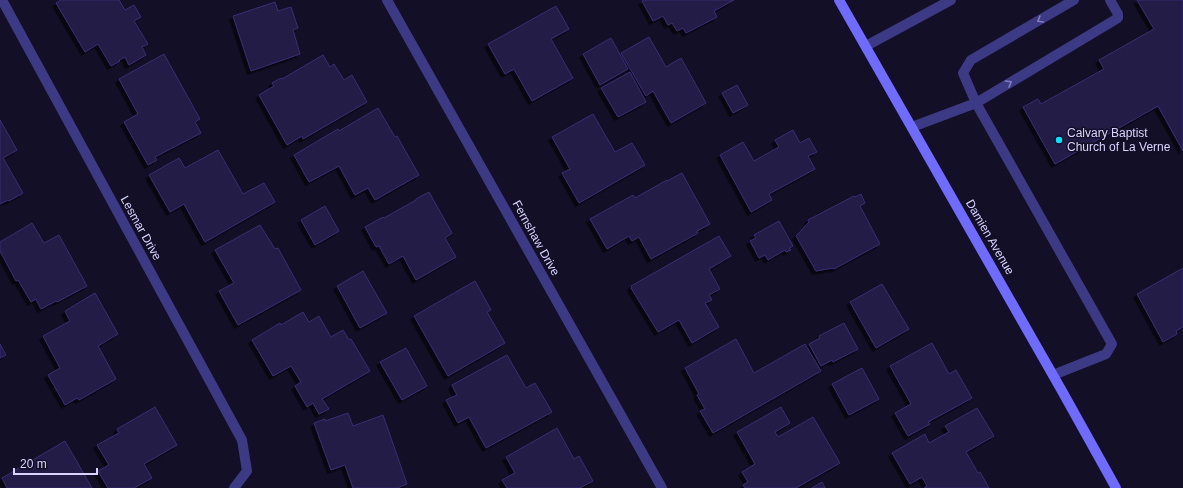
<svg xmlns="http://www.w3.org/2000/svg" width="1183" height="488" font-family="Arial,sans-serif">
	<defs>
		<filter id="shadow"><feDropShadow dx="-3.5" dy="3.5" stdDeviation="0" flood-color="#0009"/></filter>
	</defs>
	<rect width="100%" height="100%" fill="#130f26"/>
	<!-- building -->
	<path fill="#241b47" stroke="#3b2d73" filter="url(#shadow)" d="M61,0H119L125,10L134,5L141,17L134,21L148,44L142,47L146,55L129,65L125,57L119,60L120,61L111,66L98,44L85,52L56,3Z
		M644,0H734L714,11L717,17L686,33L683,28L677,31L672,23L668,25L663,16L653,21L642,1Z
		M1137,0H1183V151L1158,106L1055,164L1023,107L1038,99L1041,104L1104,69L1099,60L1154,29Z
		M275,2L278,11L291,7L298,28L293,30L300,54L251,71L233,16Z
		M556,6L569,29L551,39L573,78L532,101L514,69L505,74L488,44Z
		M649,37L666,67L681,58L706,103L671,123L653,91L646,96L621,53Z
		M611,38L628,69L600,85L583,54Z
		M164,54L200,119L195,122L201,133L155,157L157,160L148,165L124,122L138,114L119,79Z
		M323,55L330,67L334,64L344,80L352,75L367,102L303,139L302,136L287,145L259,95L274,86L272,83L281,78L282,79Z
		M630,72L646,102L618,117L601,88Z
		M737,85L748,105L733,113L722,93Z
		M378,108L395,137L397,136L419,175L375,200L368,188L355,195L339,166L309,182L294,155L338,129L339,131Z
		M593,114L615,152L632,143L645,165L579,203L562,173L570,169L552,137Z
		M0,120L17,150L3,158L23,193L9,201L8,200L0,204Z
		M793,130L800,143L809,138L817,152L808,156L815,169L769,194L772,200L751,212L720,155L743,142L754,161L779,147L775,140Z
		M218,150L243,194L264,183L275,202L205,242L184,204L170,212L149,175L179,158L185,168Z
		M682,173L710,224L697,231L698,233L651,259L639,237L632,241L629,236L607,249L590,219L633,195L635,198L667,180V181Z
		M429,192L452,233L445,238L456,257L416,280L403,256L389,264L379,246L376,247L365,227L383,217L384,218L416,200V199Z
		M861,194L865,203L860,206L880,244L834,269L833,268L816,271L796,236L809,222L808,220L854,196L855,197Z
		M325,206L339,231L315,245L301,220Z
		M779,221L793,246L789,248L791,250L786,252L785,250L768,260L765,255L759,258L750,241L756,238L754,235Z
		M32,223L44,243L59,235L87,286L57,302L56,301L41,309L36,299L31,302L18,280L16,281L0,251V242Z
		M260,225L275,249L278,248L301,290L238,325L219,291L234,283L215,250Z
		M719,236L731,256L709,269L720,289L709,295L712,300L705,303L719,327L692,343L679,320L658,332L631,288H632L631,286Z
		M1183,268V327L1176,331L1177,334L1163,342L1137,294Z
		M363,271L387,313L360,328L337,286Z
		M475,281L491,310L487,312L505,343L448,376L414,316Z
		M882,284L909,329L876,348L850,302Z
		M95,293L118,334L98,346L116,379L79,400L77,398L65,405L48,375L60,368L43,336L70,321L65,311Z
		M303,312L309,322L319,316L331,337L343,330L349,340L351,339L370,371L322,399L329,409L319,414L313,403L307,407L295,386L301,382L291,366L273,376L252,340L280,323L281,325Z
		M844,323L858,349L833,362L832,360L821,366L809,344L820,338L819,336Z
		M736,339L754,373L805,344L821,371L713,433L700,411L705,409L697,395L699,394L685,368Z
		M932,343L949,374L956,370L972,398L928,422L930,424L908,436L895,413L911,404L890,366Z
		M0,344L6,355L0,358Z
		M406,348L427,386L402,400L380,362Z
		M507,355L526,388L535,383L552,412L486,448L469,417L458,423L446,400L457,395L452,385Z
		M862,368L879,399L849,415L832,384Z
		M155,407L177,445L144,464L152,478L134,488H108L98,471L109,465L97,445L119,433L117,429Z
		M781,407L790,423L775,432L778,437L813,417L840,463L796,488H745L743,485L748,482L742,472L755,464L737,432Z
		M977,408L994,436L966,452L978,473L980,472L989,488H924L927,486L922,477L910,484L892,453L925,434L929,443L949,432L945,426Z
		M348,413L353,426L383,415L407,484L397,488H353L345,465L331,470L314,423L325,419V421Z
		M557,428L574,459L579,456L593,481L580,488H507L502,480L515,473L506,457Z
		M65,441L92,488H7L2,478Z
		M822,482L825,488H812Z"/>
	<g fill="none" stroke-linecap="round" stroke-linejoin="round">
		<!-- lane -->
		<path stroke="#3d3a85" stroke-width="10" d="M912,127L976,103L1118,18V14L1110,0
			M1053,375L1106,354L1112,344L976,103L963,73L971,60L1074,0"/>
		<!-- street -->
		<path stroke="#3d3a85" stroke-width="10" d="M2,0L242,440L247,471L234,488
			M387,0L662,488
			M866,46L951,0"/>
		<!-- secondary -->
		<path stroke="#6f6bff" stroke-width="10" d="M839,0L1062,391L1116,488"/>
	</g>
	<!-- one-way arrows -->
	<defs><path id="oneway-chevron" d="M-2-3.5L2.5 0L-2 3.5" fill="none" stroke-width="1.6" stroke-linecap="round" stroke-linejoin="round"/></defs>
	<g stroke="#837fbc">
		<use href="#oneway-chevron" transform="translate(1040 20) rotate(150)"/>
		<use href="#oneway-chevron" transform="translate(1009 83) rotate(-31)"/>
	</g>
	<!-- markers -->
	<circle fill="#00e5ff" stroke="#130f26" stroke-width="1.5" cx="1059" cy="140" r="4"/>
	<g text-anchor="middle" stroke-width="3" stroke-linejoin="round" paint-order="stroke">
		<!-- poi labels -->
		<g font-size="12" fill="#d9d4ff" stroke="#130f26" text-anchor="start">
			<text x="1067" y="137">Calvary Baptist<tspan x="1067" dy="14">Church of La Verne</tspan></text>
		</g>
		<!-- street labels -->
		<g font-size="12" fill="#d9d4ff" stroke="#130f26">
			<text transform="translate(141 228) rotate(61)" y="4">Lesmar Drive</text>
			<text transform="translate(990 237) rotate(60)" y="4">Damien Avenue</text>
			<text transform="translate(536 238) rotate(61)" y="4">Fernshaw Drive</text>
		</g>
	</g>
	<!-- scale -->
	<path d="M14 468v6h83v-6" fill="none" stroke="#d9d4ff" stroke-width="2"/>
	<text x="20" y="468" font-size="12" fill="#d9d4ff" stroke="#130f26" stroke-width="3" paint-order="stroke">20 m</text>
</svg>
